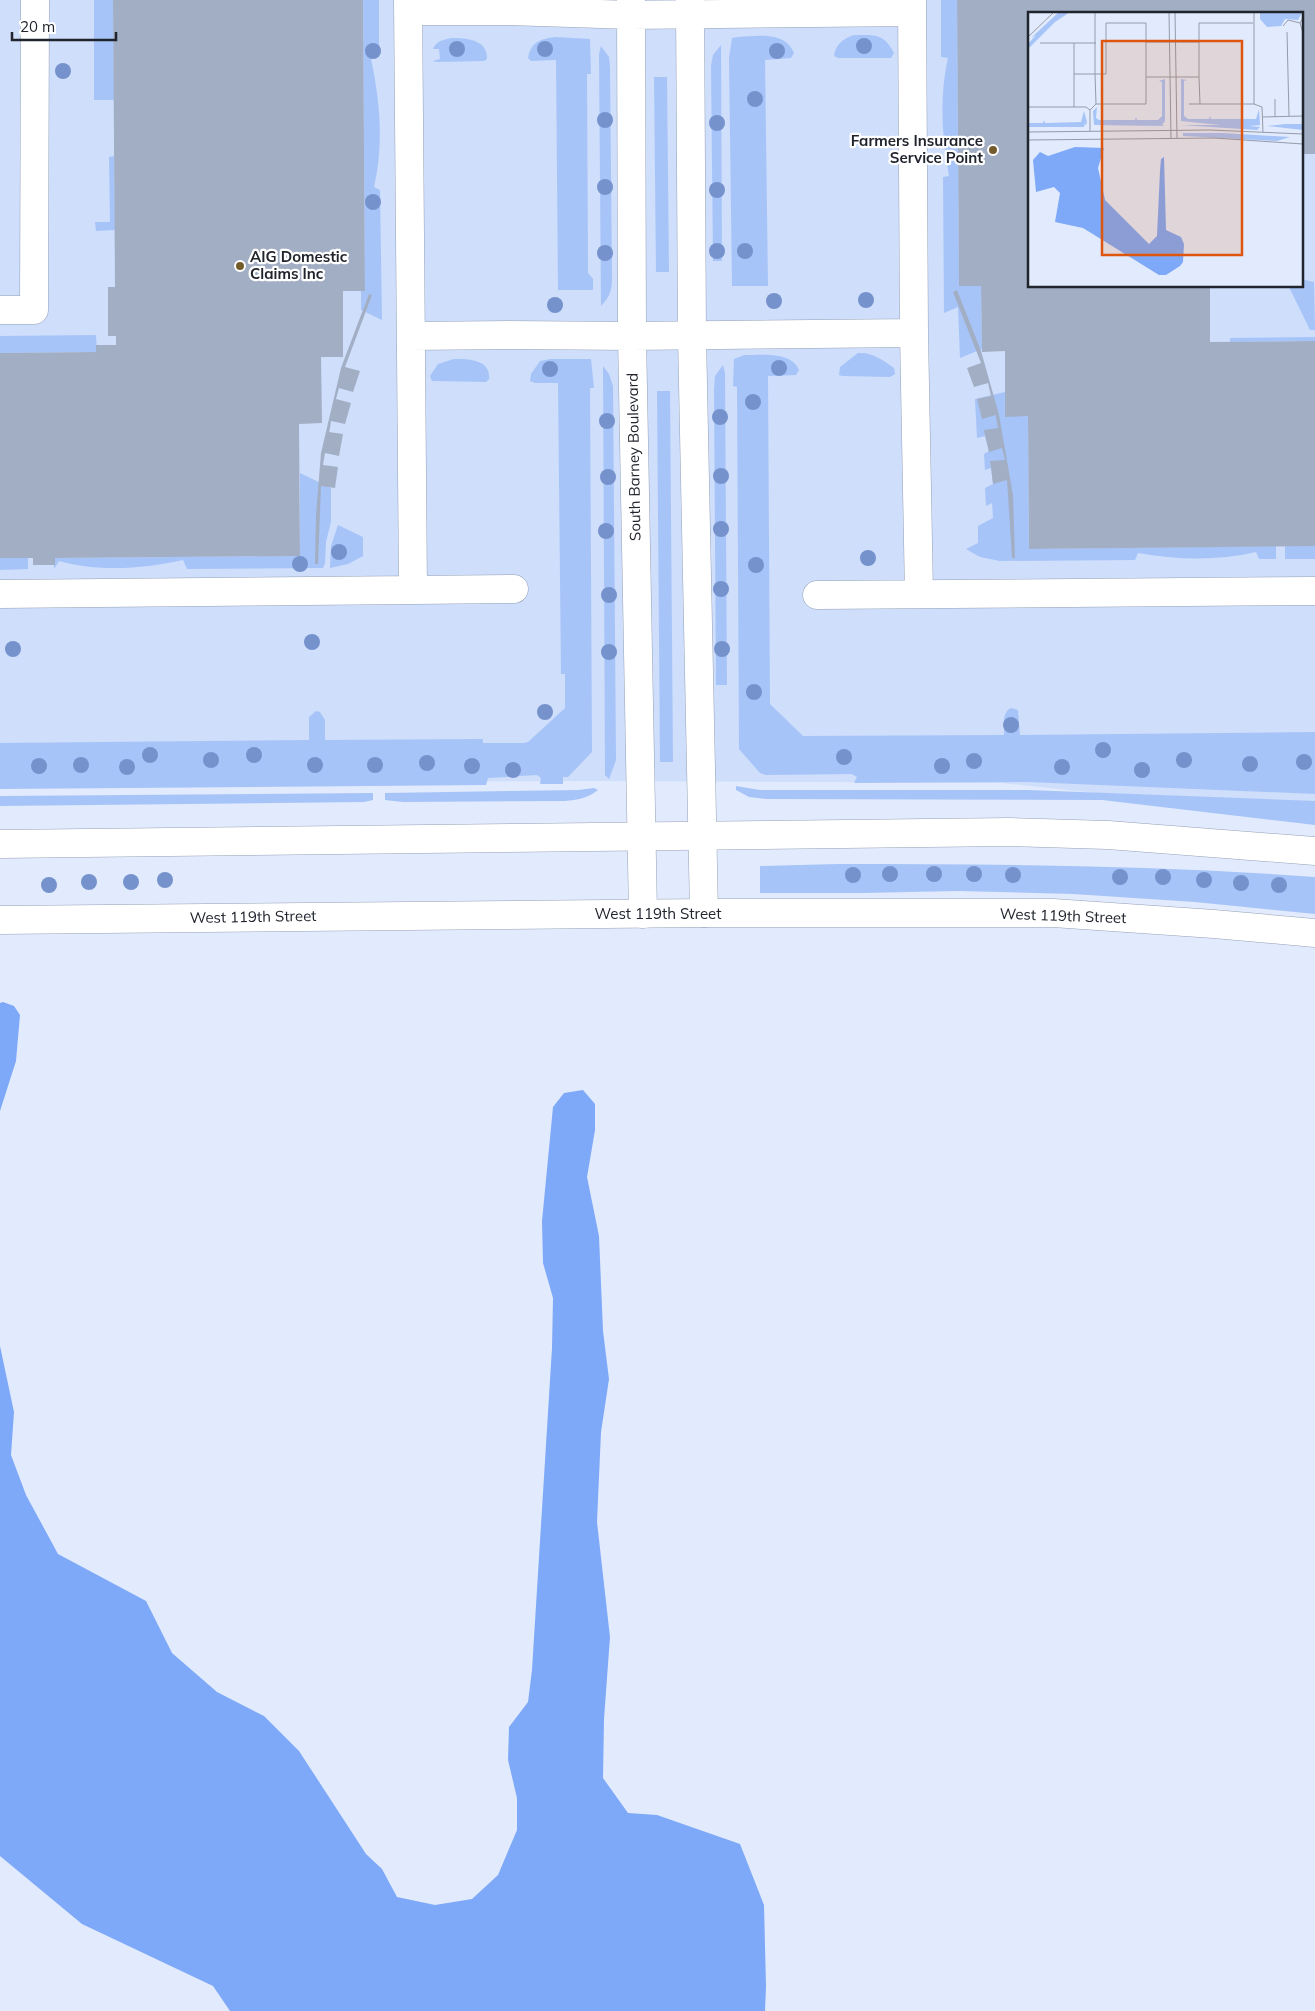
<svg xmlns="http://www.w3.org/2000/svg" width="1315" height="2011" font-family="Mulish,sans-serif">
	<rect width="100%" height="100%" fill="#e1ebfd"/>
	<!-- built -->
	<path fill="#cedefb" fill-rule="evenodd" d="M0,0H1315V815L1293,814L1002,783L598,781L0,783ZM1029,14H1301V286H1029Z"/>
	<!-- green -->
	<path fill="#a7c4f8" d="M94,0H113L114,100H94Z
		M363,0H379V55L371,59C380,101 384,144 374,187L380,190L382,320L361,310V291L365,290Z
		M941,0H957L959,286H981L982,349L960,358L958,307L944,313L943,177L949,176C942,137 939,97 948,58L941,57Z
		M854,35C874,35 884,33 894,53L891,58H838L834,56C835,45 844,38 854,35Z
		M555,37L590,39L591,74H587L588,264V273L593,279V290H558L556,60L531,61L528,58C531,42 540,39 555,37Z
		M738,37C757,36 785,31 794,53L791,58L765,60L768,286H732L729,58L732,38Z
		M451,38C465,38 488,39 487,59L484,61L436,62L433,61L440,59L439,49H433C436,41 443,40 451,38Z
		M721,45L722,261H713L711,66L713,55Z
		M601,46L609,57L610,67L612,278C612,290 610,297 601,306L599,54Z
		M654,77H667L669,272H656Z
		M114,156L115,230L96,231L95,222H110L109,157Z
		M1301,279L1314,282L1315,330H1310L1289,287L1219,288L1218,286H1301Z
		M96,335L97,352L0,353V336Z
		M1315,337V341L1230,342V338Z
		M858,353C872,352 883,360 894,368L895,374L890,377L842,376L839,375L840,367Z
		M744,355C761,355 792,351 799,370L796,375L768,376L770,704L803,736L1004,735C1005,725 1001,713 1011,708L1018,710L1020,735L1315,732V794L1028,782L854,783L857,777L852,774L766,775L760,773L739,749L737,387L733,386L734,359Z
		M454,359C468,359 491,359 489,379L486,382L432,381L430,376L438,364Z
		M551,359H591L594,388H590L592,752L568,777H563V784H540L541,778L537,775L488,778L486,785L0,789V743L309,740V717L316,711L320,712L325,720V740L483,739V743H524L528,742L565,708V674H561L558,383H535L530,381L531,374L540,361Z
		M723,365L725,373L727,685H716L714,389L715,376Z
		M603,366L609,374L613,386L616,760L609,779L605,775Z
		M657,391H670L673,762H660Z
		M1005,392V416H1028L1029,549L1276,546V559H1259L1256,552C1217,561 1177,560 1138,553L1135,560L1000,561L980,557L966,549L978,543V526L993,518L992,503L986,506L985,488L993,484L991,468L985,470L984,454L989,451L985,436L977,438L975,399Z
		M300,473L331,488V522L326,542L325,563L323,568L187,569L183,560C142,569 100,572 59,561L54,569V558L300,556Z
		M338,525L363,537V556L348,564L330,568L331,546Z
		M1285,546H1315V559H1285Z
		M0,558H28V569L0,570Z
		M736,786L760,790H1028L1315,801V825L1102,800L766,799L749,797L736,790Z
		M594,788L598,790C588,798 577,800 565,801L403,802L385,800V793L578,790Z
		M373,793V800L364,802L0,806V796Z
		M838,864C997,864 1156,865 1315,877V914L1195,902L1073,894L958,891L863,893H760V866Z"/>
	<!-- forest -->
	<path fill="#7ea8f8" d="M3,1002L14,1006L20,1015L16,1061L0,1111V1003Z
		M583,1090L595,1104V1130L587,1177L599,1236L603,1331L609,1379L601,1432L597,1522L610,1637L604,1719L603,1778L628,1813L657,1815L740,1844L764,1905L766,1987L765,2011H230L213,1986L82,1924L0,1856V1346L14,1412L11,1455L26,1495L58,1554L146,1601L172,1653L217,1692L264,1716L299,1751L366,1854L382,1869L397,1897L435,1905L472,1899L498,1875L517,1830V1798L508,1760L509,1727L528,1702L532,1670L552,1348L553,1298L543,1263L542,1221L553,1107L564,1093Z"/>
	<!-- building -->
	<path fill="#a2aec4" d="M113,0H363L365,291H343V357H321L322,423L299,424L300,556L55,558V565H33V558H0V353L96,352V345H116V336H108V287H115Z
		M957,0H1315V154H1301V14H1029V286H1210V342L1315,341V546L1029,549L1028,416L1005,417V351L982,352L981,286H959Z
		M957,290L981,351L999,415L1013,495L1015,558H1012L1007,480L993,484L991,467L990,461L1005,460L1002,448L989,452L984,430L998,428L996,417V415L982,419L977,399L991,396L988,383L974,387L967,368L981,363L953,292Z
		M369,294L372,295L345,367L360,371L353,392L339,388L336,399L351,403L345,424L331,421L330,428L329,432L343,434L339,456L325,453L323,465L338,467L335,488L321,486L318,564H315L316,515L321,453L341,368Z"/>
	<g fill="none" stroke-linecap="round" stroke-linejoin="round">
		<defs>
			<path id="minor" d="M631,0L632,336L643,914
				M690,0L692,336L704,913
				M912,0L914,333
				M408,11H506L631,15L912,12
				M0,310H34L35,0
				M411,336L510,335L632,336L914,333L919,594
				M413,590L514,589
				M0,594L413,590L408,0
				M817,595L1315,591"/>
			<path id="major" d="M0,844L1009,832L1108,835L1315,851
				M0,920L704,913H1053L1214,924L1315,933"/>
		</defs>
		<!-- minor casing -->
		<use href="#minor" stroke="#95a1b6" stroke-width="29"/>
		<!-- major casing -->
		<use href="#major" stroke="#95a1b6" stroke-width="29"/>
		<!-- minor -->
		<use href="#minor" stroke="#fff" stroke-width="28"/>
		<!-- major -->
		<use href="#major" stroke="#fff" stroke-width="28"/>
	</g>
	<!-- trees -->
	<g fill="#7592cd">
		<circle cx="864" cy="46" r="8"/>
		<circle cx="457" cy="49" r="8"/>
		<circle cx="545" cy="49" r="8"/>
		<circle cx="373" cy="51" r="8"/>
		<circle cx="777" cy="51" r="8"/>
		<circle cx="63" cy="71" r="8"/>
		<circle cx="755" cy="99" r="8"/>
		<circle cx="605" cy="120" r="8"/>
		<circle cx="717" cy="123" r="8"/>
		<circle cx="605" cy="187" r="8"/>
		<circle cx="717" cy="190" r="8"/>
		<circle cx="373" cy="202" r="8"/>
		<circle cx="717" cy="251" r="8"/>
		<circle cx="745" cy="251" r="8"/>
		<circle cx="605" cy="253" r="8"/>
		<circle cx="866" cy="300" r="8"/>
		<circle cx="774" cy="301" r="8"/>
		<circle cx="555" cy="305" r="8"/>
		<circle cx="779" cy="368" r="8"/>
		<circle cx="550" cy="369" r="8"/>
		<circle cx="753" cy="402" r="8"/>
		<circle cx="720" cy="417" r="8"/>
		<circle cx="607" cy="421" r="8"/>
		<circle cx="721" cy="476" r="8"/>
		<circle cx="608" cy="477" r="8"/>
		<circle cx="721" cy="529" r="8"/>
		<circle cx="606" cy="531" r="8"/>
		<circle cx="339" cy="552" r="8"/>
		<circle cx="868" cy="558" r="8"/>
		<circle cx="300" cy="564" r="8"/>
		<circle cx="756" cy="565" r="8"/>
		<circle cx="721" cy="589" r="8"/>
		<circle cx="609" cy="595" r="8"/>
		<circle cx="312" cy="642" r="8"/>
		<circle cx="13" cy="649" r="8"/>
		<circle cx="722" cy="649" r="8"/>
		<circle cx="609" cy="652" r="8"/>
		<circle cx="754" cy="692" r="8"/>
		<circle cx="545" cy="712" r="8"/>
		<circle cx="1011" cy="725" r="8"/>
		<circle cx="1103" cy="750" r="8"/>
		<circle cx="150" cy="755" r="8"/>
		<circle cx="254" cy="755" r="8"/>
		<circle cx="844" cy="757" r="8"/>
		<circle cx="211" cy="760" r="8"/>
		<circle cx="1184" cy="760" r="8"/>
		<circle cx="974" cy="761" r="8"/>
		<circle cx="1304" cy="762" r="8"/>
		<circle cx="427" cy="763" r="8"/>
		<circle cx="1250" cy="764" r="8"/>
		<circle cx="81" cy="765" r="8"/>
		<circle cx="315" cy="765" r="8"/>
		<circle cx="375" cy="765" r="8"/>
		<circle cx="39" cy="766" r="8"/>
		<circle cx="472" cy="766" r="8"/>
		<circle cx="942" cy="766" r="8"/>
		<circle cx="127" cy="767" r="8"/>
		<circle cx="1062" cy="767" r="8"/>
		<circle cx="513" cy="770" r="8"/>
		<circle cx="1142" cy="770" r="8"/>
		<circle cx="890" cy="874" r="8"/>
		<circle cx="934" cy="874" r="8"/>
		<circle cx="974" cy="874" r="8"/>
		<circle cx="853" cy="875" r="8"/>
		<circle cx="1013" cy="875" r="8"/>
		<circle cx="1120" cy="877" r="8"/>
		<circle cx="1163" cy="877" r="8"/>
		<circle cx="165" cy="880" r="8"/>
		<circle cx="1204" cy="880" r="8"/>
		<circle cx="89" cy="882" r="8"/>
		<circle cx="131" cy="882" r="8"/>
		<circle cx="1241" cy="883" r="8"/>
		<circle cx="49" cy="885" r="8"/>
		<circle cx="1279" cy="885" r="8"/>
	</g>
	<!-- markers -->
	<g fill="#745b2c" stroke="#fff" stroke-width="2">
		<circle cx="993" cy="150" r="5"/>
		<circle cx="240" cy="266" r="5"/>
	</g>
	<g text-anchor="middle" stroke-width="4.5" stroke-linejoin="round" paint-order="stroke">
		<!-- poi labels -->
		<g font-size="15" font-weight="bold" fill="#20242d" stroke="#fff" text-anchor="end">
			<text x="983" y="146">Farmers Insurance<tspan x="983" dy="17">Service Point</tspan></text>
			<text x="250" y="262" text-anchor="start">AIG Domestic<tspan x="250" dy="17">Claims Inc</tspan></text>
		</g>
		<!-- street labels -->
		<g font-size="15" fill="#20242d" stroke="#fff">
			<text transform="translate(634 457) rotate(-91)" y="5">South Barney Boulevard</text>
			<text x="658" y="919">West 119th Street</text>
			<text transform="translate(1063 916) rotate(2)" y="5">West 119th Street</text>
			<text transform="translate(253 917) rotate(-1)" y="5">West 119th Street</text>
		</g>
	</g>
	<!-- overview -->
	<g transform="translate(1028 12)">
		<rect width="275" height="275" fill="#e1ebfd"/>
		<path d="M31,0H42L27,10L0,37V32L8,23L3,26ZM232,0H272L274,1L270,8L257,7L253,14L239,15L232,7ZM137,67V109L134,113L137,114L66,113L65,99L69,95L68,106L71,108H107L108,105L109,108H130L134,104V70L131,69ZM153,67L159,68L156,69V104L160,107H181L182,104L183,107H228L231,97L232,113L221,114L232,115L229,118L153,113H192L153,109ZM56,99L59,110L58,113H57L58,108L56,115H0V111H15L16,108L17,111L53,110ZM274,112L275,118L239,114L257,112ZM155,121H195L262,125L249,129L155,124Z" fill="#a7c4f8"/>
		<path d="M47,135L76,136L70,156L77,188L121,232L129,224L132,159L133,147L136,145L138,218L153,225L156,232L155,250L152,254L138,263H131L55,216L27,210L32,181L26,175L8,180L5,148L12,140L20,144Z" fill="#7ea8f8"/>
		<path fill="none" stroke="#949baa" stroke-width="1" d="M141,0L143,126M147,0L149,126M275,6L272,11L275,21M255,14L260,8L272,11M259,20L261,104M0,25L26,0M118,30H171M12,31H46V95M46,31H68M46,62H67V0M118,65H171L172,92M171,65V11H225M247,87V105M161,92H226V0M226,92L234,95L235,120M0,95H58L62,98M235,105L275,104M62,119V98L68,92H118V11H78V62H67L68,92M0,120L182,118L275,122M0,128L186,126L275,132"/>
		<path fill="#de560e" fill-opacity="0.15" stroke="#de560e" stroke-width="2.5" d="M74,29H214V243H74Z"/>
		<rect width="275" height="275" fill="none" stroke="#20242d" stroke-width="2.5"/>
	</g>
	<!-- scale -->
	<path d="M12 32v8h104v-8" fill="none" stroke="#20242d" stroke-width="2.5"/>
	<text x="20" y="32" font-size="15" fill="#20242d" stroke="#ffffff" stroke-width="4" paint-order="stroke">20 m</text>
</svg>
